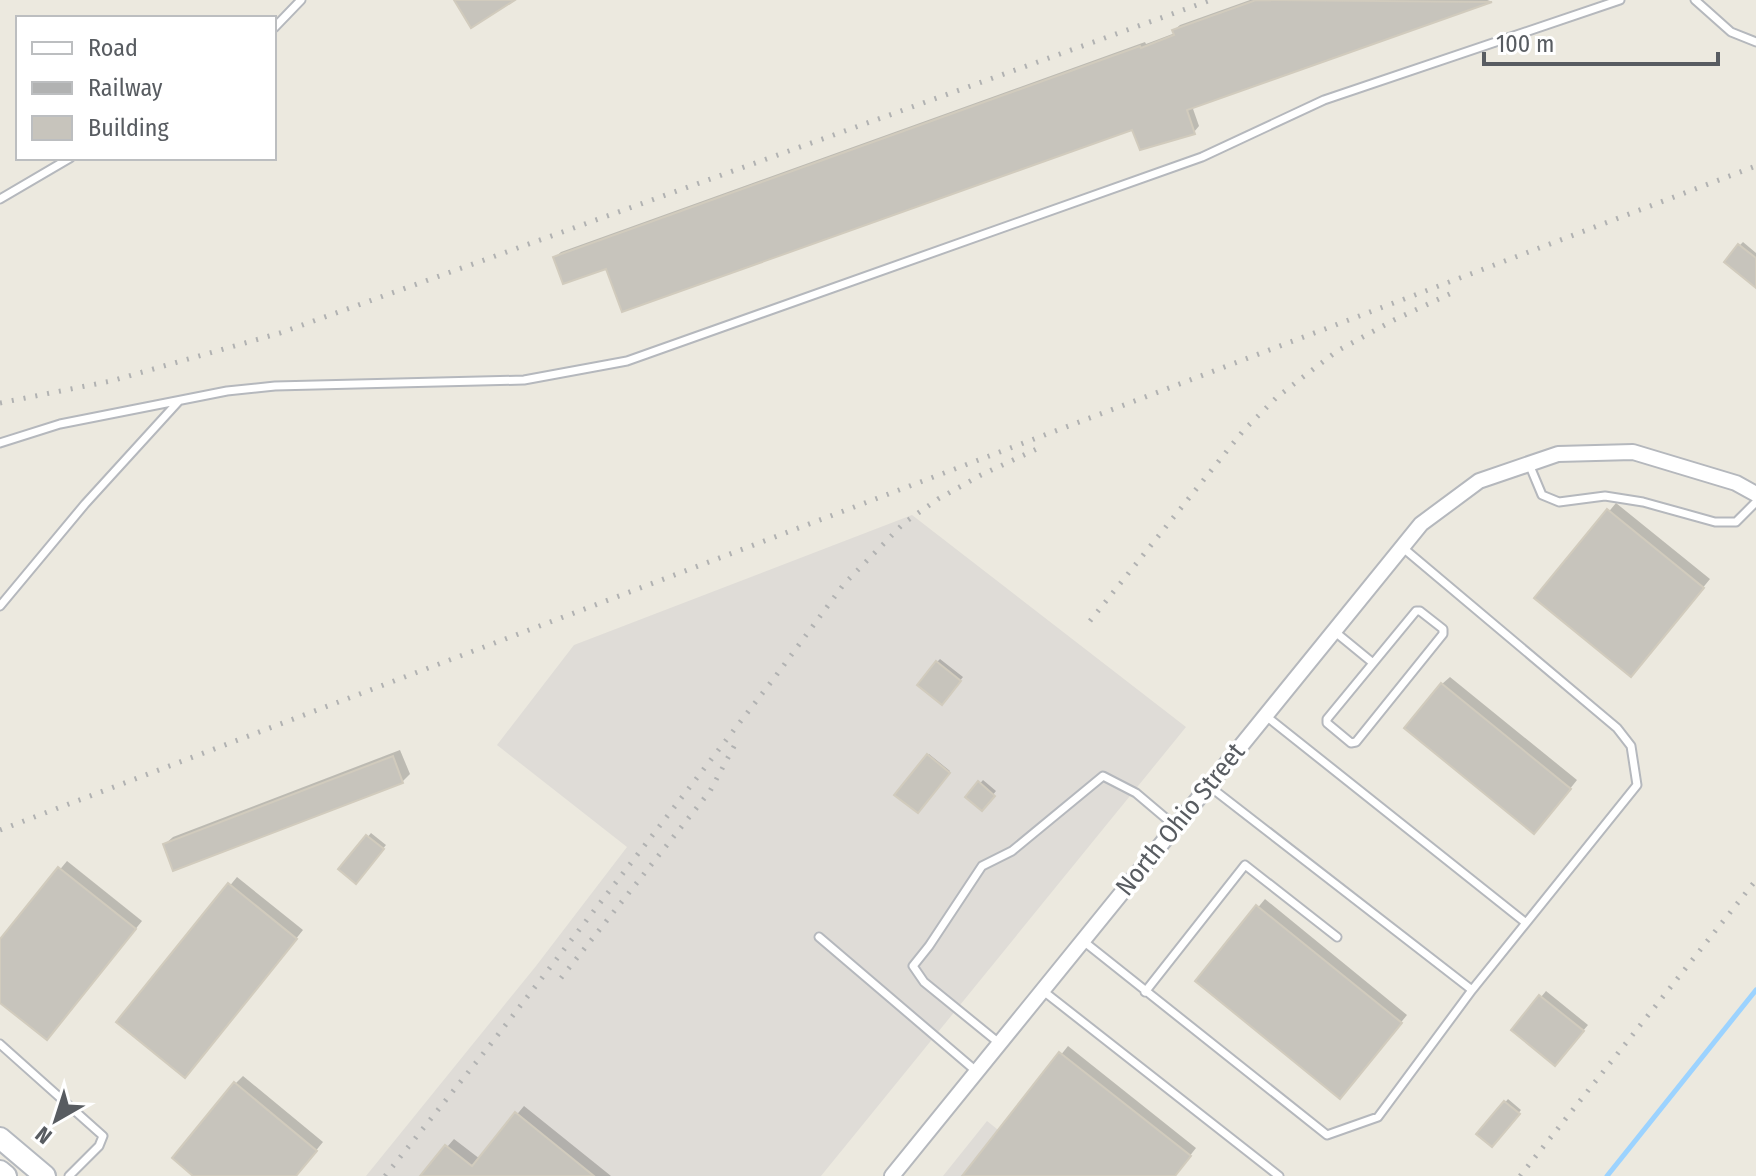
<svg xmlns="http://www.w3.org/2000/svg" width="1756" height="1176" font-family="'Fira Sans Condensed',sans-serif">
	<rect width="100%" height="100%" fill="#ece9df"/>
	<!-- industrial -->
	<path fill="#dfdcd7" d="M912,515L1186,727L821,1176H366L536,966L627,847L497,745L574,645Z
		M987,1121L1055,1176H943Z"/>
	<!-- shadow -->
	<path fill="#0003" d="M1250,0H1490L1192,106L1199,126L1194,132L1134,127L607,266L555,257L561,252L1145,42L1146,44L1175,33L1174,30L1180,25Z
		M1743,242L1756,253V285L1740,245Z
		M1616,503L1710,579L1638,667L1537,598Z
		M940,659L963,677L945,699L937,662Z
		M1450,677L1577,780L1542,824L1442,684Z
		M400,750L410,774L402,782L165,844L173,837Z
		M929,754L950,771L917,811L897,795Z
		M983,780L996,791L981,809L968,797Z
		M371,833L386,845L359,878L341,869Z
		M67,861L142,921L54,1030L0,1000V942Z
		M237,877L303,930L192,1068L118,1022Z
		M1265,899L1407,1015L1347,1089L1198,980Z
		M1546,991L1588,1025L1560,1058L1514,1030Z
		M1068,1046L1196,1148L1174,1176H964Z
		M243,1076L323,1142L295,1176H196L235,1084Z
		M1508,1099L1521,1110L1492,1144L1479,1133Z
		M524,1106L611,1176H422L454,1139L480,1159Z"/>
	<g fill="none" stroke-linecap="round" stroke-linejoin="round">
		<!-- stream -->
		<path stroke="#9cd3ff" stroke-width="5" d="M1607,1176L1756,990"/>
	</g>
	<!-- building -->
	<path fill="#c7c4bc" stroke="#d1cbbd" stroke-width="2" d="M454,0H515L471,28Z
		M1256,0L1492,2L1187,110L1195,134L1140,150L1132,130L622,312L606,269L563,284L553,257L1140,46L1141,48L1174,35L1172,30Z
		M1738,244L1756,258V288L1724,262Z
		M1607,509L1704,588L1631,677L1534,598Z
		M936,661L961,681L942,705L917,685Z
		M1441,683L1571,789L1534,834L1404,728Z
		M927,754L950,773L918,813L894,795Z
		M393,756L403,783L173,871L163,844Z
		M978,781L995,796L982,811L965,797Z
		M366,835L384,849L356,884L338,869Z
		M58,867L136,929L47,1040L0,1003V939Z
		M228,883L297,939L185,1078L116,1022Z
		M1256,905L1402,1023L1340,1099L1195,981Z
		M1539,995L1584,1031L1555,1066L1511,1030Z
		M1059,1052L1191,1156L1175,1176H962Z
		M234,1082L317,1151L296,1176H193L172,1158Z
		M1504,1101L1520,1114L1492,1147L1476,1134Z
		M515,1112L594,1176H420L445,1145L472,1166Z"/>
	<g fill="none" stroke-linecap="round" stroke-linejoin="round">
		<defs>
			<path id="lane" d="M1695,0L1731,32L1756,42
				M274,28L301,0
				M0,199L70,158
				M0,443L60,424L227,391L275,386L524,380L627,361L1202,157L1324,100L1620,0
				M1529,464L1542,495L1559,502L1605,496L1643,502L1715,522H1736L1756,502
				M0,606L85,504L178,402
				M1416,611H1420L1443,629V634L1356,742L1351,743L1327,723V719Z
				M1334,631L1373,663
				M1266,716L1526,923L1637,785L1631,746L1617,728L1402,547
				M819,937L976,1071
				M1082,940L1327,1135L1378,1117L1472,990L1209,786
				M1042,990L1279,1176
				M1472,990L1526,923
				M1145,992L1245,865L1337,937
				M999,1043L924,982L913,966L929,946L982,866L1012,851L1103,776L1136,793L1175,826
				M0,1044L103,1136L99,1146L69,1176"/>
			<path id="street" d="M892,1176L1421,524L1479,481L1558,454L1633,452L1736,483L1756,494"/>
			<path id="secondary" d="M0,1138L45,1176
				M0,1171L6,1176"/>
		</defs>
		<!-- lane casing -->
		<use href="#lane" stroke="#b5b8bd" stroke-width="11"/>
		<!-- street casing -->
		<use href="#street" stroke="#b5b8bd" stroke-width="18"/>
		<!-- secondary casing -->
		<use href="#secondary" stroke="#b5b9bf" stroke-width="24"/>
		<!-- lane -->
		<use href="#lane" stroke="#fff" stroke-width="7"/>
		<!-- street -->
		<use href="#street" stroke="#fff" stroke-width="14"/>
		<!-- secondary -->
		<use href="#secondary" stroke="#fff" stroke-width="20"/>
		<!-- rail -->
		<path stroke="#b1b2b2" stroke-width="5" stroke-dasharray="2 10" stroke-linecap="butt" d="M0,403L111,381L280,333L1211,0
			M1090,621L1243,431L1277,397L1337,351L1394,320L1456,291
			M0,830L1756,166
			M561,978L710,791L738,739
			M385,1176L490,1045L775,677L844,584L904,523L938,499L981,475L1041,447
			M1520,1176L1756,880"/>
	</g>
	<g text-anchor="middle" stroke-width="7" stroke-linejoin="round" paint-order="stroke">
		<!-- street labels -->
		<g font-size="26" fill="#585c61" stroke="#fff">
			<text transform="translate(1180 819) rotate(-51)" y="9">North Ohio Street</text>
		</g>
	</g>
	<!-- legend -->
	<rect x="16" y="16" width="260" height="144" fill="#ffffff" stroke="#bcbec0" stroke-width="2"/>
	<rect x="32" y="42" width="40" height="12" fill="#ffffff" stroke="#bcbec0" stroke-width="2"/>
	<text x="88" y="56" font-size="24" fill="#585c61">Road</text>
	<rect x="32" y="82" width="40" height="12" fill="#b1b2b2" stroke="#bcbec0" stroke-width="2"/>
	<text x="88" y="96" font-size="24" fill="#585c61">Railway</text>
	<rect x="32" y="116" width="40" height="24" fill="#c7c4bc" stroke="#bcbec0" stroke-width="2"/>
	<text x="88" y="136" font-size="24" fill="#585c61">Building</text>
	<!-- north arrow -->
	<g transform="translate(56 1120) rotate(219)" stroke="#ffffff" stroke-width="6" paint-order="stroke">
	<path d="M0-6L14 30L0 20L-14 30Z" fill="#585c61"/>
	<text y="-12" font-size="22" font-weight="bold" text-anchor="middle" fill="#585c61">N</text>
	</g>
	<!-- scale -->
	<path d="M1484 52v12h234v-12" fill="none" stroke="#585c61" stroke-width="4"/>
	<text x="1496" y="52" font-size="24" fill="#585c61" stroke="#ffffff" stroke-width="6" paint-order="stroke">100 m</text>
</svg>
